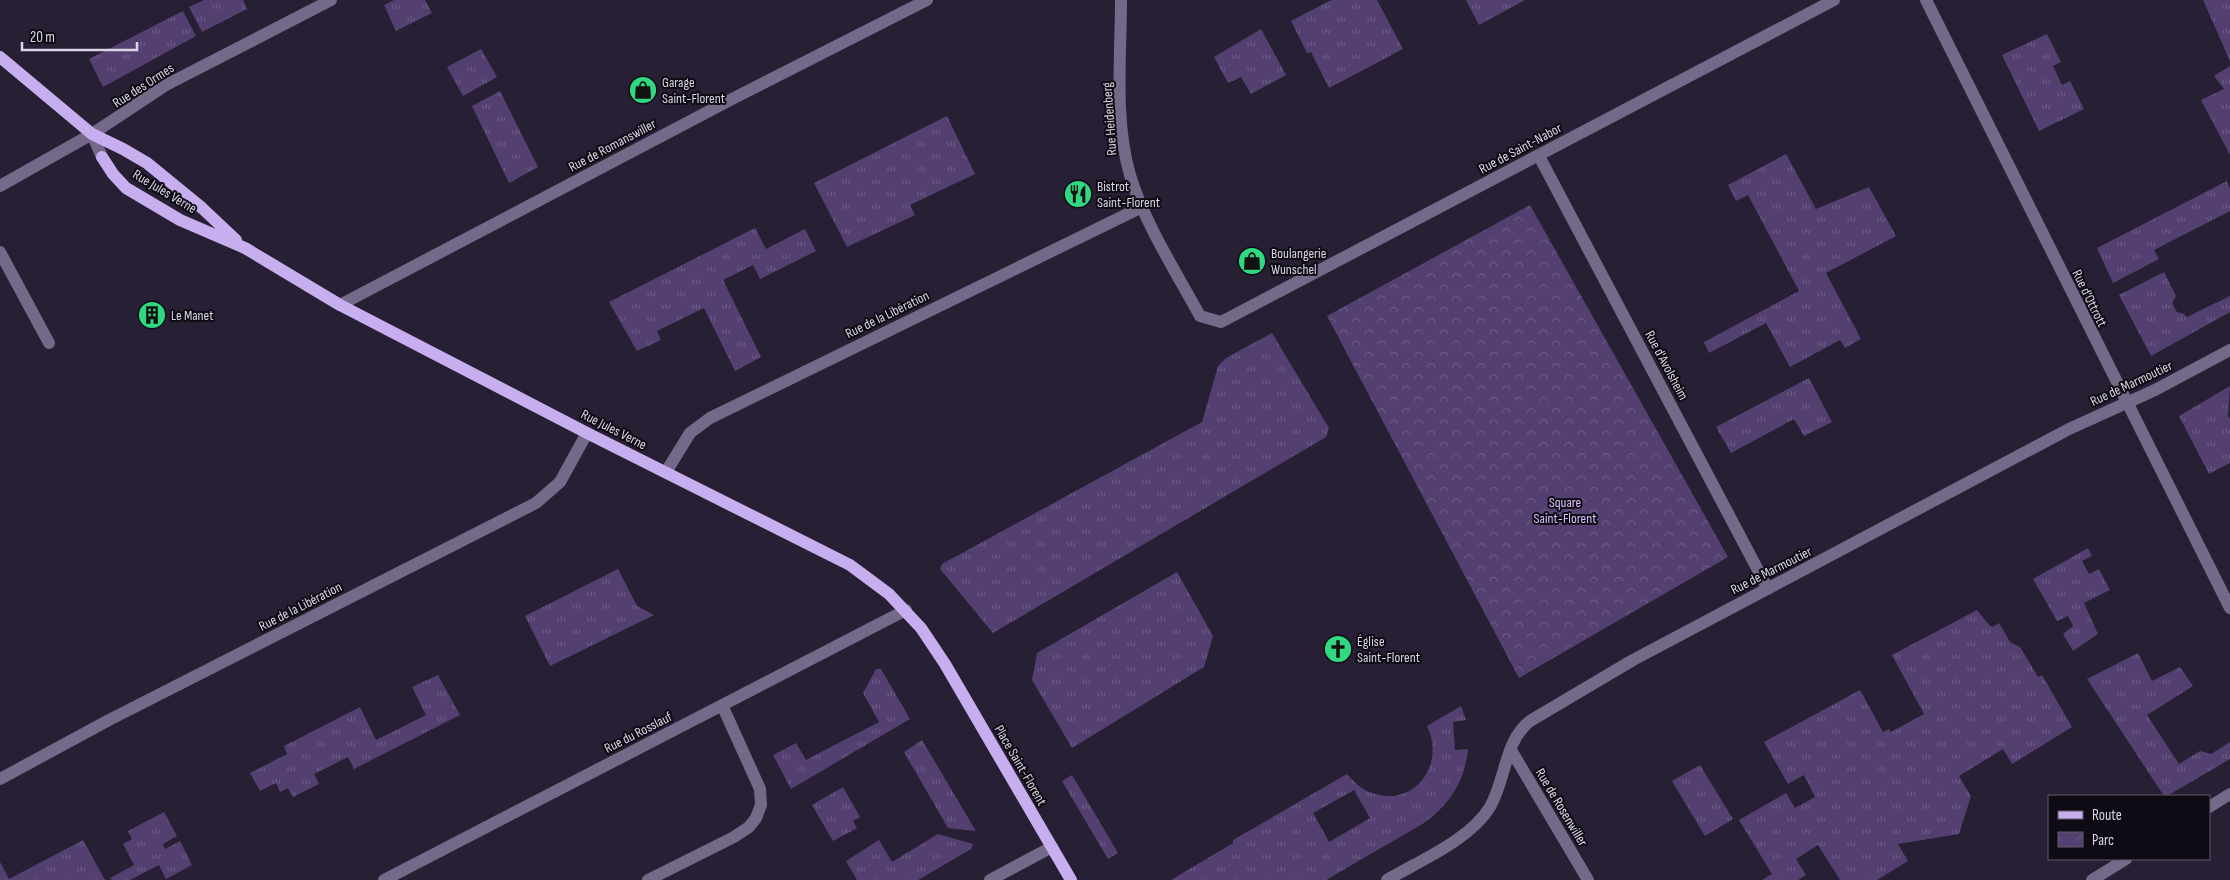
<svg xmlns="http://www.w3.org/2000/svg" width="2230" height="880" font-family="'Sofia Sans Condensed',sans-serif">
	<defs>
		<pattern id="grass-tufts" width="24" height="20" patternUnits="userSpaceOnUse" patternTransform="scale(1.25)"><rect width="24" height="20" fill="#543f71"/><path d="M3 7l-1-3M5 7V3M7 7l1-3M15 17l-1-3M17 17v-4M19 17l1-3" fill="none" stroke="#6c5a85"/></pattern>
		<pattern id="park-crowns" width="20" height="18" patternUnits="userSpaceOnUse" patternTransform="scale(1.25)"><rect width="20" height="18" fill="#543f71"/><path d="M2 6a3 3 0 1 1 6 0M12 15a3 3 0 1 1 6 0" fill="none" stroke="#6c5a85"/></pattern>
	</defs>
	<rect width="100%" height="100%" fill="#271f34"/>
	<!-- grass -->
	<path fill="url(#grass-tufts)" fill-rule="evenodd" d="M204,0H243L247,9L202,32L189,7Z
		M394,0H425L432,13L396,31L384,5Z
		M1331,0H1377L1403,49L1329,88L1311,52L1307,53L1291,21Z
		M1466,0H1525L1479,25Z
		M2203,0H2230V61Z
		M183,11L196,36L103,87L89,59Z
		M1261,29L1286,75L1251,94L1241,77L1228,83L1214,57Z
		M2047,34L2061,62L2053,66L2062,85L2070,81L2084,109L2039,131L2002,55Z
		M481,49L497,77L463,96L447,67Z
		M2230,66V155L2201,100L2224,89L2214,76Z
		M500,91L538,167L509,183L472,106Z
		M947,116L975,174L910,205L915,215L847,247L814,183Z
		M1786,154L1816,209L1869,187L1896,236L1826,273L1861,339L1845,348L1840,340L1790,367L1766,323L1709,353L1704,342L1799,291L1748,195L1736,201L1728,185Z
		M2227,181L2230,189V211L2154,250L2159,259L2113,283L2097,248Z
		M755,228L766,249L805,229L816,251L760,279L753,265L723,280L761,357L735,371L704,308L657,331L661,340L637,351L609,302Z
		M2164,272L2176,296L2172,303L2177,312L2184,314L2187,317L2230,296V312L2151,356L2119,295Z
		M1272,333L1329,428L1326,437L993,633L940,569L942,564L1202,422L1218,366L1226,358Z
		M1809,378L1832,422L1804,436L1794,419L1731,453L1716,427Z
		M2230,386L2228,416L2230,419V463L2209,474L2179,416Z
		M2088,548L2092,556L2082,561L2089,574L2099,569L2110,590L2084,603L2098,634L2073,651L2063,634L2073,626L2068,616L2057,621L2033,579Z
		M618,569L637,606L654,615L550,666L525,616Z
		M1177,572L1213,636L1204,667L1072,748L1032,680L1037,653Z
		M1977,610L1989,625L1993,627L1999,623L2010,642L2020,647L2038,677L2042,675L2072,727L2012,764L2003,749L1959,776L1971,796L1959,834L1898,844L1908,861L1877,880H1840L1818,845L1796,859L1806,875L1798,880H1762L1772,874L1739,820L1786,793L1795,808L1815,797L1804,775L1788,784L1764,742L1860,690L1883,732L1889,729L1891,732L1924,714L1892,655Z
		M2138,653L2152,681L2180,667L2193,686L2147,715L2179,764L2200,751L2211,754L2230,742V759L2167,796H2164L2087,679Z
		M876,669H881L910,719L791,789L773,755L796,743L806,760L879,722L863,693Z
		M438,675L460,715L354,769L348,757L314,774L319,784L293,797L288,788L280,792L276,783L260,791L250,773L287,754L284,746L360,707L376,740L426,715L412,687Z
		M1461,706L1466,720L1453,722L1455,750L1468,749C1465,781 1450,804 1424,823L1326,880H1171L1233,843V840L1347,774C1354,782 1362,790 1372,793C1414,808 1446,765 1427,726ZM1354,790L1370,818L1329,842L1313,813Z
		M922,740L976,831L948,828L904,752Z
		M1700,765L1733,819L1705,836L1672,781Z
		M1072,775L1118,853L1108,859L1062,781Z
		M843,787L860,817L853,821L857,828L833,841L812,805Z
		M164,812L177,836L163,844L165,849L180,841L192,865L166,879L159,865L130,880H112L110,878L134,865L123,844L132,839L128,831Z
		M938,834L973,844L971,849L918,880H857L846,861L879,840L892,862Z
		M83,840L105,880H0V862L9,879Z"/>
	<!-- park -->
	<path fill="url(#park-crowns)" d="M1530,205L1728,557L1519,678L1327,316Z"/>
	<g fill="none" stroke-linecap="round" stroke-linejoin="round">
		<!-- minor -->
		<path stroke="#746988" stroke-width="12" d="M1121,0C1121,57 1114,120 1130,175C1143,220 1177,274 1200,316L1221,322L1834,0
			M1926,0L2230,608
			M92,134L102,157
			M1539,156L1768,589
			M0,186L92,134L166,85L331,0
			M0,252L49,343
			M340,305L734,98L927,0
			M666,472L690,433L710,418L1142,207
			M1511,750L1588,880
			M0,779L109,720L536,503L560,482L587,433
			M2209,807L2230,794
			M384,880L906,610
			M648,880L734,837L749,827L756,818L761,805L760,789L722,705
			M990,880L1052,847
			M1387,880C1419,861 1470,840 1490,807C1506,780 1504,741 1530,721L1633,660L2069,429L2155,390L2230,350
			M2092,880L2126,859"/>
		<!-- major -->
		<path stroke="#c7aeee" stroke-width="12" d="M0,57L92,134L123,149L147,163L202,208L236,240
			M102,157L113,174L126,188L180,220L245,248L340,305L587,433L850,565L889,594L921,628L945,664L1071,880"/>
	</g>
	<!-- icons -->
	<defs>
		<symbol id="shop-disc" viewBox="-11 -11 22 22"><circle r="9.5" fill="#30d882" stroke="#0e0b14"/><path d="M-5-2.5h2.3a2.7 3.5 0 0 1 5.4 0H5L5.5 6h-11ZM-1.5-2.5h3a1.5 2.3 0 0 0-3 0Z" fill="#111"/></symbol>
		<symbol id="restaurant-disc" viewBox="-11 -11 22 22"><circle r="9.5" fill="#30d882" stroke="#0e0b14"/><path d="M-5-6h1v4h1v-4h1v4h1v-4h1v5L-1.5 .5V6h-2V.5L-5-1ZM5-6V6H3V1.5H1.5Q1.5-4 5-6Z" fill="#111"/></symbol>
		<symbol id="building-disc" viewBox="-11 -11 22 22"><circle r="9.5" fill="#30d882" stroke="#0e0b14"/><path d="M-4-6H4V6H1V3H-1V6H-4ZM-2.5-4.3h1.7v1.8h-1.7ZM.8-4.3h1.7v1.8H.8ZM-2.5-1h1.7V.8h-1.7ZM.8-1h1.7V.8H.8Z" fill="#111"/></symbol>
		<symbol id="church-disc" viewBox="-11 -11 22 22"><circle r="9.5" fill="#30d882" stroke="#0e0b14"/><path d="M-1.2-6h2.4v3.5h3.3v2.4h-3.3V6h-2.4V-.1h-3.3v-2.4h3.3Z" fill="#111"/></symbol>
	</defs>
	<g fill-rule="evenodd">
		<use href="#shop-disc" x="627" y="74" width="32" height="32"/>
		<use href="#restaurant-disc" x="1062" y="178" width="32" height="32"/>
		<use href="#shop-disc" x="1236" y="245" width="32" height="32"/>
		<use href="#building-disc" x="136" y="299" width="32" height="32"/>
		<use href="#church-disc" x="1322" y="633" width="32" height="32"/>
	</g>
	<g text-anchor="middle" stroke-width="4" stroke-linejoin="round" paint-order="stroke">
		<!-- poi labels -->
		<g font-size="14" fill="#dbd6e5" stroke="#0e0b14" text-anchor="start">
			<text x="662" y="87">Garage<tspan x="662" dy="16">Saint-Florent</tspan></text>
			<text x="1097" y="191">Bistrot<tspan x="1097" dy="16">Saint-Florent</tspan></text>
			<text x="1271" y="258">Boulangerie<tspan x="1271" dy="16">Wunschel</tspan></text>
			<text x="171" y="320">Le Manet</text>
			<text x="1357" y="646">Église<tspan x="1357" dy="16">Saint-Florent</tspan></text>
		</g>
		<!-- street labels -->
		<g font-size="14" fill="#dbd6e5" stroke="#0e0b14">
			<text transform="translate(143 85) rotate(-33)" y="5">Rue des Ormes</text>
			<text transform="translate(1109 119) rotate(-94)" y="5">Rue Heidenberg</text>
			<text transform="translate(612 145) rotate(-28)" y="5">Rue de Romanswiller</text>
			<text transform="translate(1520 148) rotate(-28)" y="5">Rue de Saint-Nabor</text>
			<text transform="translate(165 191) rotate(31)" y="5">Rue Jules Verne</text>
			<text transform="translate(2090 298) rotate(64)" y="5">Rue d'Ottrott</text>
			<text transform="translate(887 314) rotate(-26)" y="5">Rue de la Libération</text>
			<text transform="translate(1667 365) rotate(62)" y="5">Rue d'Avolsheim</text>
			<text transform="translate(2131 383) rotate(-25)" y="5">Rue de Marmoutier</text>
			<text transform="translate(614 429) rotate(27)" y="5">Rue Jules Verne</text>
			<text transform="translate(1771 570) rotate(-27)" y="5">Rue de Marmoutier</text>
			<text transform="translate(300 606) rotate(-27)" y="5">Rue de la Libération</text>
			<text transform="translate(638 732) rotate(-27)" y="5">Rue du Rosslauf</text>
			<text transform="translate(1021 765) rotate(60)" y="5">Place Saint-Florent</text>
			<text transform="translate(1562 807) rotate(59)" y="5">Rue de Rosenwiller</text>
		</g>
		<!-- park labels -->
		<g font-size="14" fill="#d9c3fe" stroke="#0e0b14">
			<text x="1565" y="507">Square<tspan x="1565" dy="16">Saint-Florent</tspan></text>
		</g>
	</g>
	<!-- legend -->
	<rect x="2048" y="795" width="162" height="65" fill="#0e0b14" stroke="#605c68"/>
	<rect x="2058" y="811" width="25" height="8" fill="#c7aeee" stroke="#605c68"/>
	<text x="2092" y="820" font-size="15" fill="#dbd6e5">Route</text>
	<rect x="2058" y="832" width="25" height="15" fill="url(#park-crowns)" stroke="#605c68"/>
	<text x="2092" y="845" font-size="15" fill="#dbd6e5">Parc</text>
	<!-- scale -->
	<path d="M22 42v8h115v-8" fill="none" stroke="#dbd6e5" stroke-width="2.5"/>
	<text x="30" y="42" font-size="15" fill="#dbd6e5" stroke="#0e0b14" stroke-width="4" paint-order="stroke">20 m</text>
</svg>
